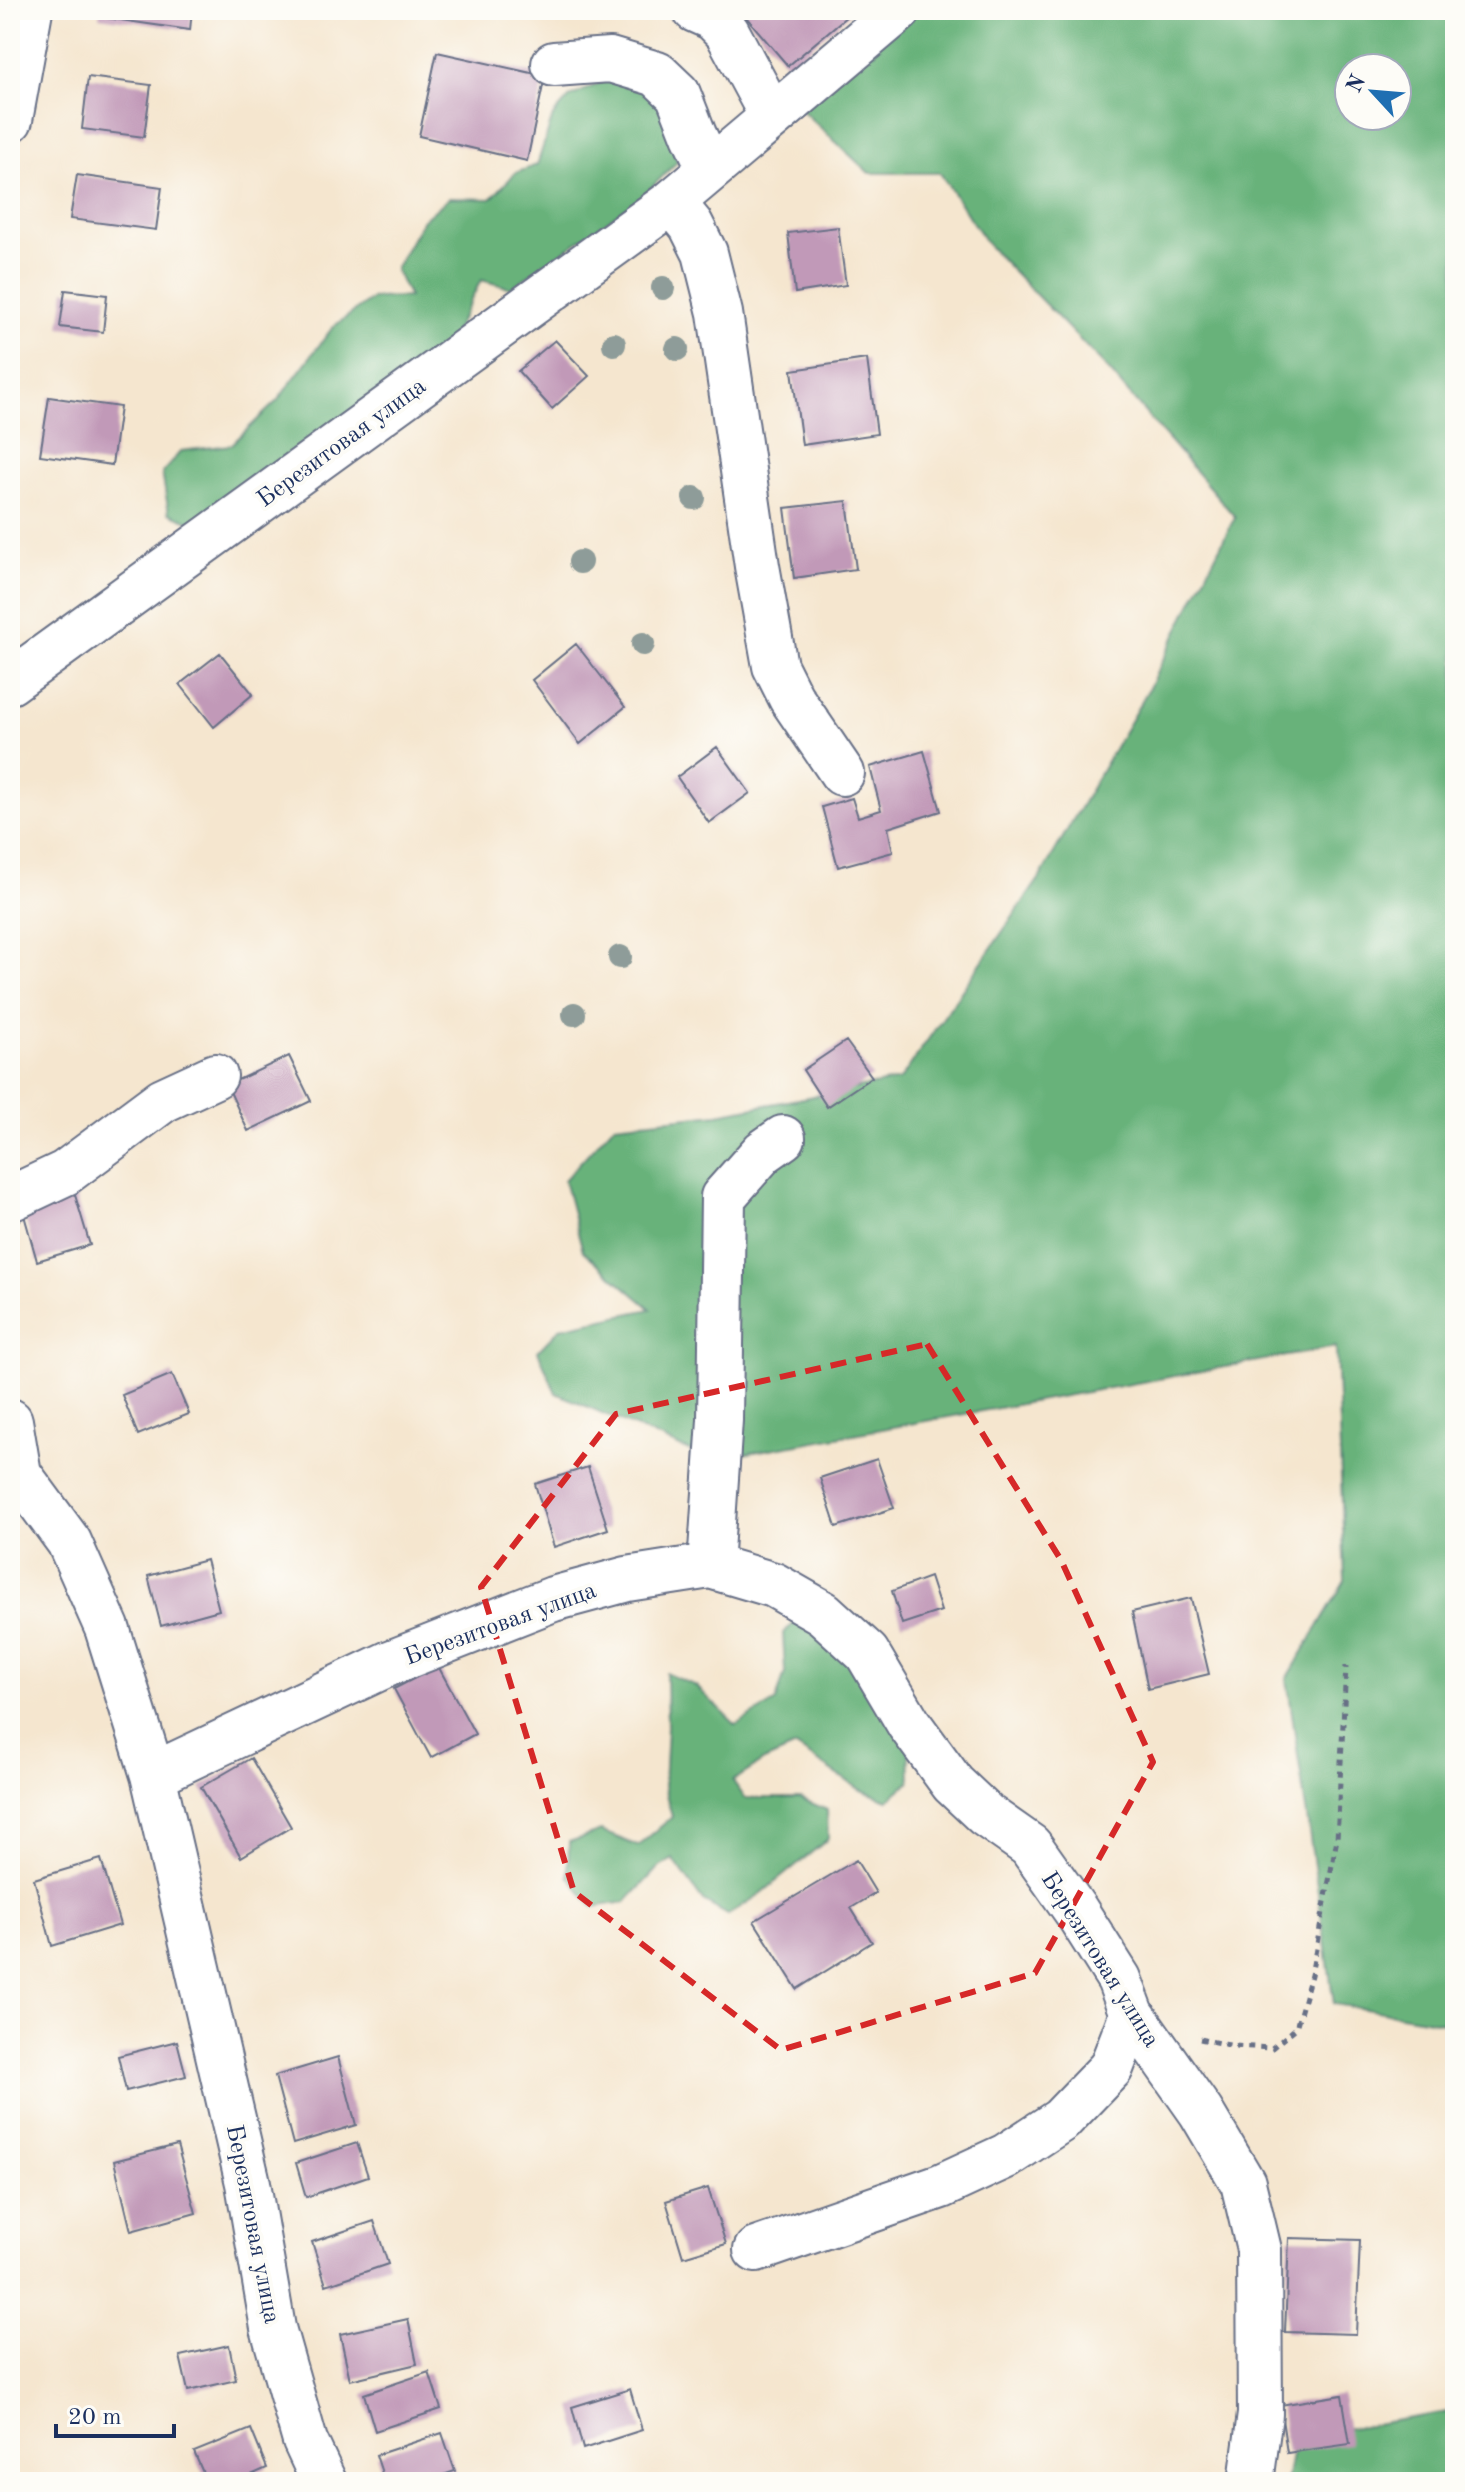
<svg xmlns="http://www.w3.org/2000/svg" width="1465" height="2492" font-family="'Old Standard TT',serif">
	<rect width="100%" height="100%" fill="#fdfcf7"/>
	<filter id="ink" filterUnits="userSpaceOnUse"><feTurbulence type="fractalNoise" baseFrequency=".0125" numOctaves="2"/><feDisplacementMap in="SourceGraphic" scale="16" xChannelSelector="R" yChannelSelector="G"/><feConvolveMatrix kernelMatrix="1 2 1 2 8 2 1 2 1" color-interpolation-filters="sRGB"/></filter>
	<filter id="wash" filterUnits="userSpaceOnUse"><feTurbulence type="fractalNoise" baseFrequency=".006" numOctaves="4" result="noise"/><feDisplacementMap in="SourceGraphic" scale="32" xChannelSelector="R" yChannelSelector="G"/><feGaussianBlur stdDeviation="1.8" result="paint"/><feColorMatrix in="noise" values="0 0 0 0 0 0 0 0 0 0 0 0 0 0 0 0 0 1.4 0 .05"/><feComposite in="paint" operator="in"/></filter>
	<g filter="url(#wash)">
		<rect width="100%" height="100%" fill="#f5e6cf"/>
		<!-- forest -->
		<path fill="#67b27a" stroke="#41706c" stroke-width="2" fill-rule="evenodd" d="M912,10H1455V2024L1334,2004L1287,1679L1345,1581L1336,1347L710,1460L556,1393L538,1351L560,1328L651,1309L583,1251L564,1180L614,1125L718,1114L900,1080L1039,879L1148,690L1235,517L1105,366L987,244L940,173H869L793,102ZM1349,68H1397V116H1349Z
			M608,79L650,91L671,120L677,162L643,196L511,288L481,280L449,343L199,525L169,513L162,473L181,451L231,445L277,401L333,327L373,298L409,297L395,269L422,221L449,198L491,199L515,173L537,165L553,116L570,97Z
			M796,1622L822,1633L856,1672L909,1742L910,1781L888,1800L861,1790L796,1747L764,1761L733,1781L745,1798H800L827,1810L828,1839L762,1893L728,1915L703,1901L673,1859L657,1869L626,1902L593,1907L568,1876L569,1842L601,1831L638,1846L672,1817L664,1787L667,1727L666,1673L696,1686L736,1725L776,1701L785,1672L783,1633Z
			M1455,2411V2482H1286L1294,2437Z"/>
		<g id="blocks">
			<!-- building -->
			<path fill="#c199b8" d="M100,10H192L190,30L99,17Z
				M740,10H854L788,66Z
				M437,52L545,76L527,161L419,136Z
				M88,77L151,85L144,137L82,129Z
				M77,175L162,187L156,230L70,219Z
				M838,227L846,285L795,293L788,233Z
				M65,290L107,295L103,332L60,327Z
				M555,340L589,376L552,409L518,371Z
				M867,359L877,434L802,445L792,370Z
				M49,397L120,407L112,465L40,455Z
				M847,501L856,569L794,578L785,508Z
				M576,644L625,707L580,744L532,680Z
				M220,653L253,694L214,727L180,684Z
				M717,747L750,793L709,823L677,777Z
				M924,751L941,811L888,828L893,852L838,867L822,807L852,798L858,817L881,810L870,767Z
				M846,1041L872,1077L827,1107L803,1070Z
				M289,1056L311,1101L248,1131L227,1085Z
				M72,1185L90,1245L37,1261L20,1201Z
				M172,1374L189,1414L138,1435L122,1395Z
				M877,1459L894,1508L836,1527L820,1478Z
				M588,1467L608,1529L554,1547L535,1484Z
				M206,1560L219,1610L161,1626L148,1576Z
				M930,1577L941,1611L902,1624L892,1591Z
				M1191,1598L1209,1674L1148,1689L1132,1612Z
				M438,1666L475,1734L431,1758L394,1689Z
				M251,1758L291,1827L241,1857L201,1787Z
				M101,1859L120,1925L52,1946L34,1879Z
				M856,1860L876,1893L851,1908L872,1942L797,1989L754,1921Z
				M177,2041L186,2076L126,2091L118,2056Z
				M338,2057L356,2125L293,2144L275,2076Z
				M357,2143L368,2176L306,2197L296,2163Z
				M177,2145L196,2213L131,2231L114,2161Z
				M708,2188L726,2244L683,2257L666,2201Z
				M374,2221L388,2264L326,2285L312,2242Z
				M1289,2238L1360,2240L1356,2334L1285,2332Z
				M408,2319L417,2364L350,2380L340,2334Z
				M229,2345L236,2380L188,2391L180,2356Z
				M429,2372L441,2409L375,2431L364,2394Z
				M630,2389L642,2430L583,2449L572,2407Z
				M1342,2395L1350,2444L1287,2453L1280,2405Z
				M251,2429L267,2468L235,2482H207L194,2452Z
				M442,2433L455,2471L423,2482H385L376,2455Z"/>
		</g>
	</g>
	<g filter="url(#ink)">
		<use href="#blocks" fill-opacity="0" stroke="#676f86" stroke-width="2"/>
		<g fill="none" stroke-linecap="round" stroke-linejoin="round">
			<defs>
				<path id="minor" d="M695,10L713,18L727,32L772,116
					M554,64L610,60L657,74L678,94L694,135L710,169
					M10,120L30,10
					M672,202L691,225L705,253L720,313L757,566L775,666L791,698L842,773
					M10,682L672,202L899,10
					M10,1199L65,1173L163,1100L215,1076
					M10,1421L19,1474
					M10,1472L19,1474L69,1542L107,1628L153,1775L248,2183L273,2328L305,2441L324,2482
					M710,1566L720,1420L723,1197L763,1152L783,1138
					M153,1775L390,1663L553,1599L627,1579L710,1566L774,1585L823,1613L867,1653L909,1724L953,1784L986,1815L1030,1846L1076,1911L1119,1979L1132,2014L1201,2112L1243,2183L1259,2250L1260,2414L1251,2482
					M756,2250L941,2186L1006,2156L1061,2120L1111,2068L1132,2014"/>
			</defs>
			<!-- minor casing -->
			<use href="#minor" stroke="#676f86" stroke-width="48"/>
			<!-- path -->
			<path stroke="#676f86" stroke-width="5" stroke-dasharray="6 6" stroke-linecap="butt" d="M1200,2039L1234,2046L1272,2048L1296,2028L1311,1975L1337,1839L1346,1666"/>
			<!-- minor -->
			<use href="#minor" stroke="#fff" stroke-width="44"/>
		</g>
		<!-- trees -->
		<g fill="#8e9c99">
			<circle cx="663" cy="288" r="12"/>
			<circle cx="614" cy="344" r="12"/>
			<circle cx="677" cy="349" r="12"/>
			<circle cx="694" cy="498" r="12"/>
			<circle cx="580" cy="562" r="12"/>
			<circle cx="643" cy="644" r="12"/>
			<circle cx="620" cy="957" r="12"/>
			<circle cx="574" cy="1014" r="12"/>
		</g>
	</g>
	<!-- marked area -->
	<path fill="none" stroke="#d62828" stroke-width="6" stroke-dasharray="16 10" stroke-linejoin="round" d="M927,1344L1061,1560L1153,1762L1035,1973L781,2050L574,1892L481,1587L616,1414Z"/>
	<g text-anchor="middle" stroke-width="8" stroke-linejoin="round" paint-order="stroke">
		<!-- street labels -->
		<g font-size="24" fill="#1b2f5e" stroke="#fdfcf7">
			<text transform="translate(341 442) rotate(-36)" y="8">Березитовая улица</text>
			<text transform="translate(500 1623) rotate(-20)" y="8">Березитовая улица</text>
			<text transform="translate(1101 1959) rotate(58)" y="8">Березитовая улица</text>
			<text transform="translate(254 2224) rotate(79)" y="8">Березитовая улица</text>
		</g>
	</g>
	<!-- margin -->
	<rect width="1465" height="2492" fill="none" stroke="#fdfcf7" stroke-width="40"/>
	<!-- north arrow -->
	<g transform="translate(1373 92) rotate(296)"><circle r="38" fill="#fdfcf7" stroke="#a3aaba" stroke-width="2"/>
	<path d="M0-6L14 30L0 20L-14 30Z" fill="#1f6fb2"/>
	<text y="-12" font-size="22" font-weight="bold" text-anchor="middle" fill="#1b2f5e">N</text>
	</g>
	<!-- scale -->
	<path d="M56 2424v12h118v-12" fill="none" stroke="#1b2f5e" stroke-width="4"/>
	<text x="68" y="2424" font-size="24" fill="#1b2f5e" stroke="#fdfcf7" stroke-width="6" paint-order="stroke">20 m</text>
</svg>
